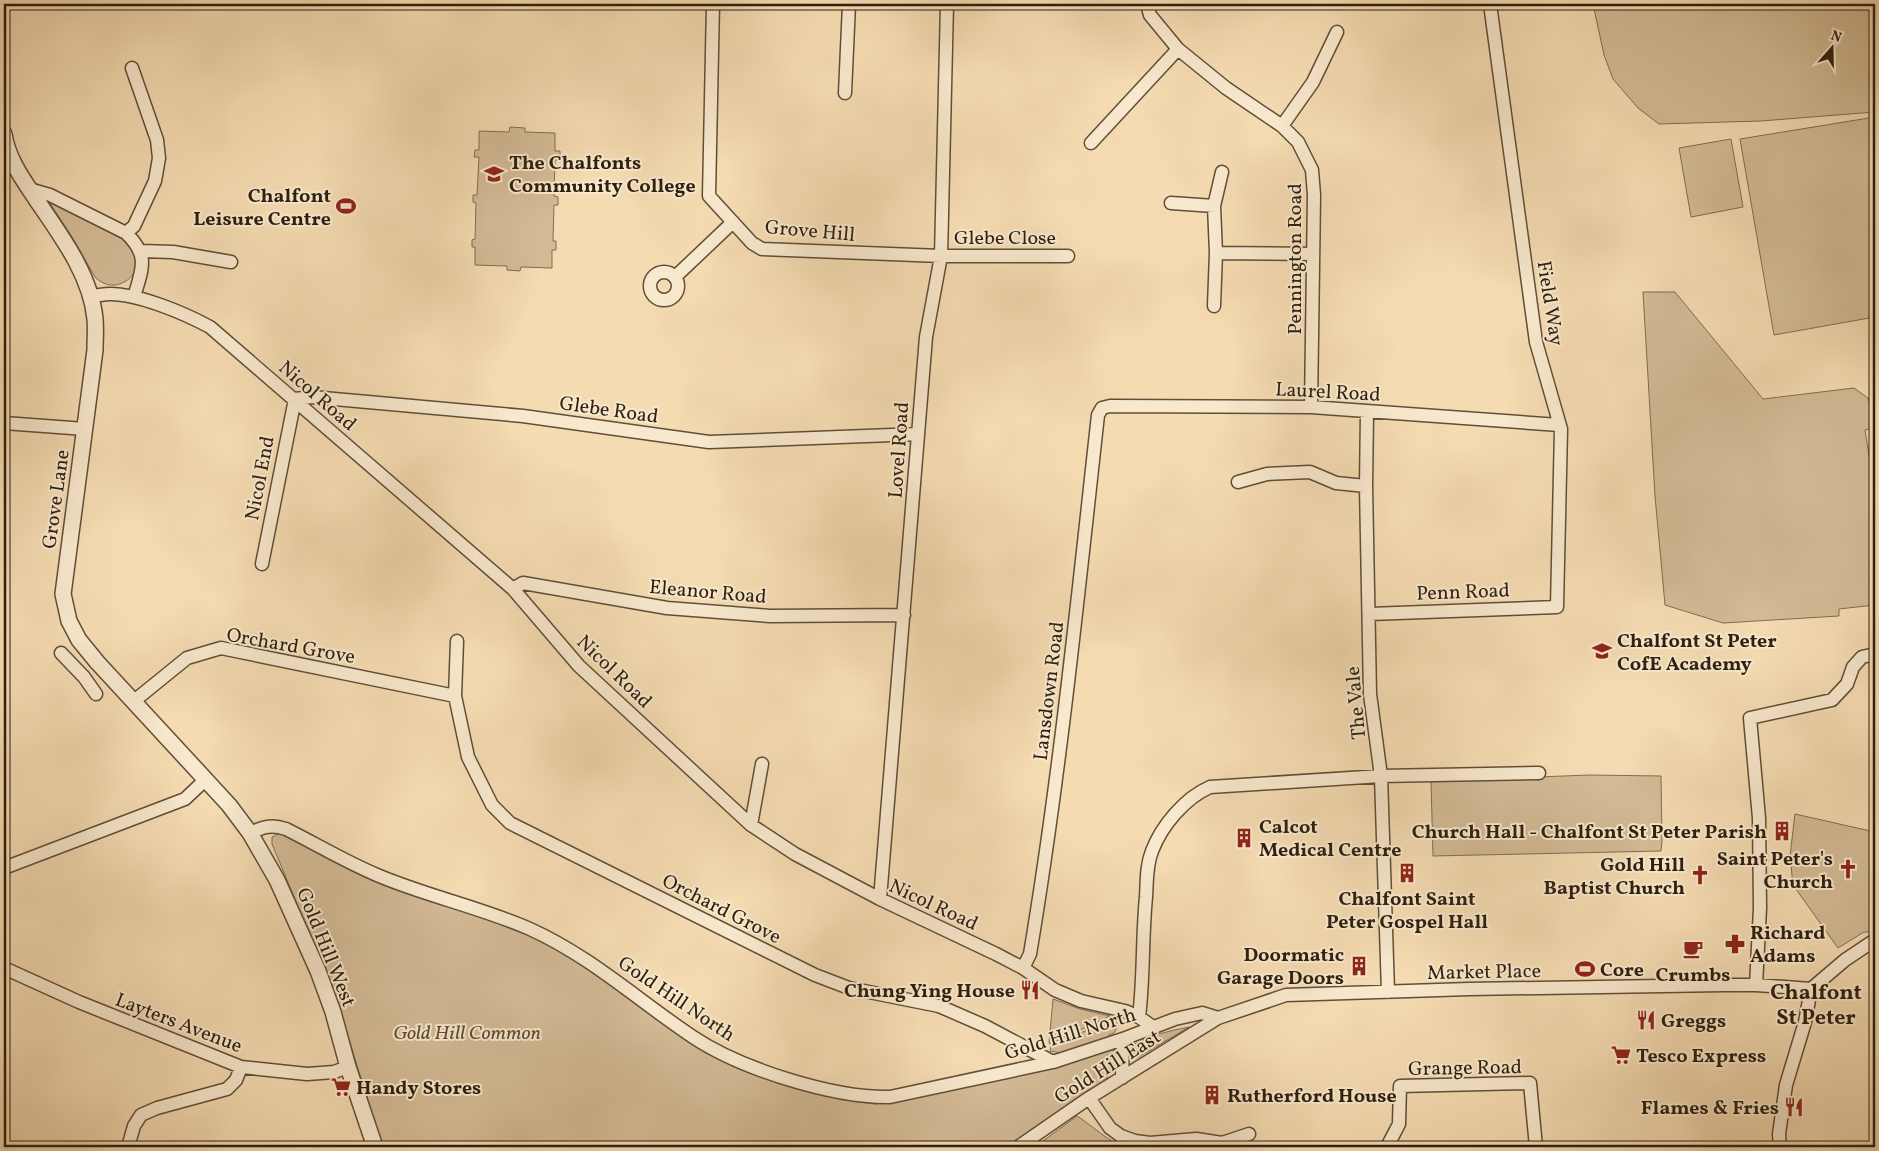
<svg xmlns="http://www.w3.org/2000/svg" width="1879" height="1151" font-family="Vollkorn,serif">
	<rect width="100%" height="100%" fill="#f5dbb2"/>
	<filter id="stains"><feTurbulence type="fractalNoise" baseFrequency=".004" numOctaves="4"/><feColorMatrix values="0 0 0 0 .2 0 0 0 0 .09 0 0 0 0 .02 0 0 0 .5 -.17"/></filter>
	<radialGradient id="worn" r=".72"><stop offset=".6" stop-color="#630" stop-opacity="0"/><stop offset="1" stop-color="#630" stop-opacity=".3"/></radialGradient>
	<!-- green -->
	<path fill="#d3bb96" stroke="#806d52" d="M1593,4H1875V112L1761,121L1659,124L1638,108L1613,79L1604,55Z
		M1875,117V317L1774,335L1740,139Z
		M510,127L525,128V132L555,133V151H560V160H555L554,196L558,197V205H554L553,241H556V250H552V268L521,267L520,271L507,270V266L475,265V247H472V240L475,239L476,203L473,202V195H477L479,157H474L475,150H479V131L509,132Z
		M1731,139L1743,207L1691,217L1679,148Z
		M51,203H55C77,213 97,222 117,235C122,238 129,242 133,246C150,269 118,300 95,277L72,237L51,205Z
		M1643,292H1675L1763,399L1854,388L1868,398L1875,425V428L1865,430L1875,493V605L1839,609V616L1723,623L1665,605L1655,496Z
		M1590,775L1661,776L1662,841L1661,851L1433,856L1431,781Z
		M1795,814L1875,832V930L1873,932H1864L1838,948L1793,885L1790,856Z
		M280,833L514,927L563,950L671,1027L791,1085L859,1102L875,1104L891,1102L1111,1049L1116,1052L1114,1066L1106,1079L1066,1109L1009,1147H382L343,1020L325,971L272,844V837Z
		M1053,999L1080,1009L1110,1016L1050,1044L1049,1043Z
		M1112,1019L1116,1021L1118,1026L1114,1033L1109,1035V1038L1062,1053L1050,1051L1051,1046Z
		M1189,1027L1137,1058L1132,1056C1132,1052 1132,1047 1135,1044C1142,1037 1178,1029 1189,1027Z
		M1077,1116C1093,1126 1107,1141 1125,1147H1035Z"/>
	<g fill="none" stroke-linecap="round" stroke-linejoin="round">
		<defs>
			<path id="minor" d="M713,4L709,196L752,243L762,249L941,256H1068
				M1147,4L1150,15L1178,49L1226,88L1282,126L1298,142L1312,170L1314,195L1311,407
				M845,93L849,4
				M1282,126L1313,82L1337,32
				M1091,143L1178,49
				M29,189L50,195L126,233C150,256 142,269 134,297
				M1171,203L1214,206
				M126,233L134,226L155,181L159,158L157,140L132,68
				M141,251L173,252L231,262
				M1216,253L1313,254
				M650 286a14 14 0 1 1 28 0a14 14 0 1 1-28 0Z
				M675,277L733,222
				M90,296C97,296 103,294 110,294C139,294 184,313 210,327L513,589L579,666L751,825L795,854L880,899L996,954L1023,968L1055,990L1081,1001L1125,1011L1139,1017L1153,1027
				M1214,306L1216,253L1214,206L1222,172
				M1367,412L1366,486L1370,694L1381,776L1388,992
				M4,423L85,429
				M1238,482L1267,474L1310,472L1336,483L1366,486
				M262,564L295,399L312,397L523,416L709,442L918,434
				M513,589L523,583L667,608L770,616L904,615
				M1370,614L1557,607L1561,429L1536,342L1490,4
				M61,653L84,677L96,694
				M455,696L457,641
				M134,701L187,658L221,648L455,696L468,757L492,805L510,823L815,975L849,988L939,1006L985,1026L1053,1062
				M751,825L762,764
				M250,833C263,827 271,824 286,829C316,844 346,862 377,875C426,896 480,907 530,929C590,956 639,1001 693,1037C741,1069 833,1098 890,1097L1053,1062L1123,1039L1175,1019L1202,1013L1218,1018
				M4,868L185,799L205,780
				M880,899L926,337L941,256L947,4
				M4,968L79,1002L241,1067L307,1074L334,1072L348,1067
				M1023,968L1030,954C1060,775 1078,595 1098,415L1102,408L1110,406L1311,407L1559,425
				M1756,985L1760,908L1759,818L1750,718L1832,700L1847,684L1853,667L1862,657L1875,654
				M1139,1017C1144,977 1142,937 1146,897C1147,882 1146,866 1152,851C1162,825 1185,798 1210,787L1381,776L1539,773
				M1122,1078L1123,1039
				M1089,1098L1110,1128L1121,1136L1135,1141L1150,1143L1196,1139L1222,1143L1249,1134
				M128,1147L134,1126L141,1115L157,1108L227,1089L236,1080L241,1067
				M1018,1147L1089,1098L1218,1018L1286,995L1469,989L1724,985H1756L1811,989
				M1387,1147L1399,1124L1400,1086L1530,1083L1536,1147
				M1780,1147L1779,1134L1786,1085L1805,1022L1811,989L1845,960L1875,940"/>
			<path id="tertiary" d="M4,134C8,160 24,181 38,202C62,237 91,276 95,319C96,329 95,340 95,350L63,594L69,621L79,640L97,662L229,805L250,833L277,880L318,971L333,1012L348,1067L375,1147"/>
		</defs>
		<!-- minor casing -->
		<use href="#minor" stroke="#604e37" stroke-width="15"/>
		<!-- tertiary casing -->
		<use href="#tertiary" stroke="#604e37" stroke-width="18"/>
		<!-- minor -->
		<use href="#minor" stroke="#f8e8cd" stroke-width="12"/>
		<!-- tertiary -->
		<use href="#tertiary" stroke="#f8e8cd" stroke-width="15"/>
	</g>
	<!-- icons -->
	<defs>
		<symbol id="school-bare" viewBox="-9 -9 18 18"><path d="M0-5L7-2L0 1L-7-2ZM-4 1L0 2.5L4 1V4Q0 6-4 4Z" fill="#8f2418" stroke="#f8e8cd" stroke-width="2.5" paint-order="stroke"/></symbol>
		<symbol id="stadium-bare" viewBox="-9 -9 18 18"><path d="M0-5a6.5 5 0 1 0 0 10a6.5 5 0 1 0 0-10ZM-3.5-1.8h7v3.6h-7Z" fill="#8f2418" stroke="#f8e8cd" stroke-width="2.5" paint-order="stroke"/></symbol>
		<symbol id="building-bare" viewBox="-9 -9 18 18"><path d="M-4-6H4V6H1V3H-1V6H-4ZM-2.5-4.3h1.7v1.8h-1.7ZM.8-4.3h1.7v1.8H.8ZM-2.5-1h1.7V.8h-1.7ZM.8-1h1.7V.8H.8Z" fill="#8f2418" stroke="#f8e8cd" stroke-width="2.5" paint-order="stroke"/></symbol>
		<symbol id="church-bare" viewBox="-9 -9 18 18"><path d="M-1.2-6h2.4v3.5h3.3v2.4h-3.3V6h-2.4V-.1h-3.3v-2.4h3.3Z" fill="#8f2418" stroke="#f8e8cd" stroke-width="2.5" paint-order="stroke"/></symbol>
		<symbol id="pharmacy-bare" viewBox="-9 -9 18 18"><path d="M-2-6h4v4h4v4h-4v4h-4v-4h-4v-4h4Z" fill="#8f2418" stroke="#f8e8cd" stroke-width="2.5" paint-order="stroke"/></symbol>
		<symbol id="cafe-bare" viewBox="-9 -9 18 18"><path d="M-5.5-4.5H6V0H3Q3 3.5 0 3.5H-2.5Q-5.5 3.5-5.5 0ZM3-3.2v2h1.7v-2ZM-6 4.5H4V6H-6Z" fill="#8f2418" stroke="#f8e8cd" stroke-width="2.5" paint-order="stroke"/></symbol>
		<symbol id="restaurant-bare" viewBox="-9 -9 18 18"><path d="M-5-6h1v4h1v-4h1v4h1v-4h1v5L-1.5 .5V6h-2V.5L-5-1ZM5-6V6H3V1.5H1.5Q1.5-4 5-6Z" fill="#8f2418" stroke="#f8e8cd" stroke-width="2.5" paint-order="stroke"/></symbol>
		<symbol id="supermarket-bare" viewBox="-9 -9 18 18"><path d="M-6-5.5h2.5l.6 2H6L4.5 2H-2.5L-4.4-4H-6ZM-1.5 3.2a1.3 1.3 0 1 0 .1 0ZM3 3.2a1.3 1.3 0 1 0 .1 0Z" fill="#8f2418" stroke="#f8e8cd" stroke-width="2.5" paint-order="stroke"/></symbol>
	</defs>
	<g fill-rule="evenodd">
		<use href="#school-bare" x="480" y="160" width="28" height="28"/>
		<use href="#stadium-bare" x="332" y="192" width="28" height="28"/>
		<use href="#school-bare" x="1588" y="637" width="28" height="28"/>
		<use href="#building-bare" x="1768" y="817" width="28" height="28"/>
		<use href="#building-bare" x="1230" y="824" width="28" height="28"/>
		<use href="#church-bare" x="1834" y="855" width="28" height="28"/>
		<use href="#building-bare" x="1393" y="859" width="28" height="28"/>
		<use href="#church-bare" x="1686" y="861" width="28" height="28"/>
		<use href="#pharmacy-bare" x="1721" y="930" width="28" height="28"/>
		<use href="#cafe-bare" x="1679" y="935" width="28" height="28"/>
		<use href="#building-bare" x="1345" y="952" width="28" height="28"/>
		<use href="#stadium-bare" x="1571" y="955" width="28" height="28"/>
		<use href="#restaurant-bare" x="1016" y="976" width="28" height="28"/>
		<use href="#restaurant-bare" x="1632" y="1006" width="28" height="28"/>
		<use href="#supermarket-bare" x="1607" y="1041" width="28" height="28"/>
		<use href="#supermarket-bare" x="327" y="1073" width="28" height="28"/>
		<use href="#building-bare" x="1198" y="1081" width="28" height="28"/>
		<use href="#restaurant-bare" x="1780" y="1093" width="28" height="28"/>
	</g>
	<g text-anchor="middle" stroke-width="4" stroke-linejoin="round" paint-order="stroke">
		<!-- poi labels -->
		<g font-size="20" font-weight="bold" fill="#2e1f0e" stroke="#f8e8cd" text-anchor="start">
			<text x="509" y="169">The Chalfonts<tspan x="509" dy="23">Community College</tspan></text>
			<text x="331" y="202" text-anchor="end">Chalfont<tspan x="331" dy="23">Leisure Centre</tspan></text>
			<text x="1617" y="647">Chalfont St Peter<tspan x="1617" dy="23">CofE Academy</tspan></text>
			<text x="1259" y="833">Calcot<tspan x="1259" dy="23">Medical Centre</tspan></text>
			<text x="1767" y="838" text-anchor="end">Church Hall - Chalfont St Peter Parish</text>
			<text x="1833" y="865" text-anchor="end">Saint Peter's<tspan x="1833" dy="23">Church</tspan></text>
			<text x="1685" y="871" text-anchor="end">Gold Hill<tspan x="1685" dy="23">Baptist Church</tspan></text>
			<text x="1407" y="905" text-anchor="middle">Chalfont Saint<tspan x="1407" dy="23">Peter Gospel Hall</tspan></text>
			<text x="1750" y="939">Richard<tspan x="1750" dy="23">Adams</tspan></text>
			<text x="1344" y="961" text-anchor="end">Doormatic<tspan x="1344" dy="23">Garage Doors</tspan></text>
			<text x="1600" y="976">Core</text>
			<text x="1693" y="981" text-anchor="middle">Crumbs</text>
			<text x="1015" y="997" text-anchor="end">Chung Ying House</text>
			<text x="1661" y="1027">Greggs</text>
			<text x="1636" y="1062">Tesco Express</text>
			<text x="356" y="1094">Handy Stores</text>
			<text x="1227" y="1102">Rutherford House</text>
			<text x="1779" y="1114" text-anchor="end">Flames &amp; Fries</text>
		</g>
		<!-- street labels -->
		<g font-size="20" fill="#2e1f0e" stroke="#f8e8cd">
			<text transform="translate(810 230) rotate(5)" y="7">Grove Hill</text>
			<text x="1005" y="244">Glebe Close</text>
			<text transform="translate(1294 259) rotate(-90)" y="7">Pennington Road</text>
			<text transform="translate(1551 303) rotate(81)" y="7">Field Way</text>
			<text transform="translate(1328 391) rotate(3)" y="7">Laurel Road</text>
			<text transform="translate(318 395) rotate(41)" y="7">Nicol Road</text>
			<text transform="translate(609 409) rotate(8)" y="7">Glebe Road</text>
			<text transform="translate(898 450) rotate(-86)" y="7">Lovel Road</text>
			<text transform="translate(259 478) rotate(-79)" y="7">Nicol End</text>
			<text transform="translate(55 499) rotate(-82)" y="7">Grove Lane</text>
			<text transform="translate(708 591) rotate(5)" y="7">Eleanor Road</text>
			<text transform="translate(1463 591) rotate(-2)" y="7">Penn Road</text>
			<text transform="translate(291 645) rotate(10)" y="7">Orchard Grove</text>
			<text transform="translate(615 671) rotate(44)" y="7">Nicol Road</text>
			<text transform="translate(1048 691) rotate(-83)" y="7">Lansdown Road</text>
			<text transform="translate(1355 703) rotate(-95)" y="7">The Vale</text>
			<text transform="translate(934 904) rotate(25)" y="7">Nicol Road</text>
			<text transform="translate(722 908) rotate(27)" y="7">Orchard Grove</text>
			<text transform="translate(327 947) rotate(68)" y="7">Gold Hill West</text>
			<text transform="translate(1484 971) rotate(-1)" y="7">Market Place</text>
			<text transform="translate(677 998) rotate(34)" y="7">Gold Hill North</text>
			<text transform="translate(179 1022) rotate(21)" y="7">Layters Avenue</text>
			<text transform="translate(1070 1033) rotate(-17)" y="7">Gold Hill North</text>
			<text transform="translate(1107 1066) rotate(-32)" y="7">Gold Hill East</text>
			<text transform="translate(1465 1067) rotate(-1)" y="7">Grange Road</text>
		</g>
		<!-- park labels -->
		<g font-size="20" font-style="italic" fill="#604e37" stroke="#f8e8cd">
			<text x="467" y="1039">Gold Hill Common</text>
		</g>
		<!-- quarter labels -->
		<g font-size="22" font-weight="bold" fill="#2e1f0e" stroke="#f8e8cd">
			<text x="1816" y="999">Chalfont<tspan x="1816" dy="25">St Peter</tspan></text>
		</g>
	</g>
	<!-- margin -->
	<rect width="1879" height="1151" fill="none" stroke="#f5dbb2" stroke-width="20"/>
	<rect x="5" y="5" width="1869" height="1141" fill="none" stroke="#2e1f0e" stroke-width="2.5"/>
	<rect x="10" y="10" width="1859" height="1131" fill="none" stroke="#2e1f0e"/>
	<!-- north arrow -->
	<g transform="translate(1832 48) rotate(20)" stroke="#f8e8cd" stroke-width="4" paint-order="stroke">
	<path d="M0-4L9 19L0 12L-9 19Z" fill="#2e1f0e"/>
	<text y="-8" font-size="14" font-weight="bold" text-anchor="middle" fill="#2e1f0e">N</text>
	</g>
	<rect width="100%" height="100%" filter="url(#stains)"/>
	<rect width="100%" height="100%" fill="url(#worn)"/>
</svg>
